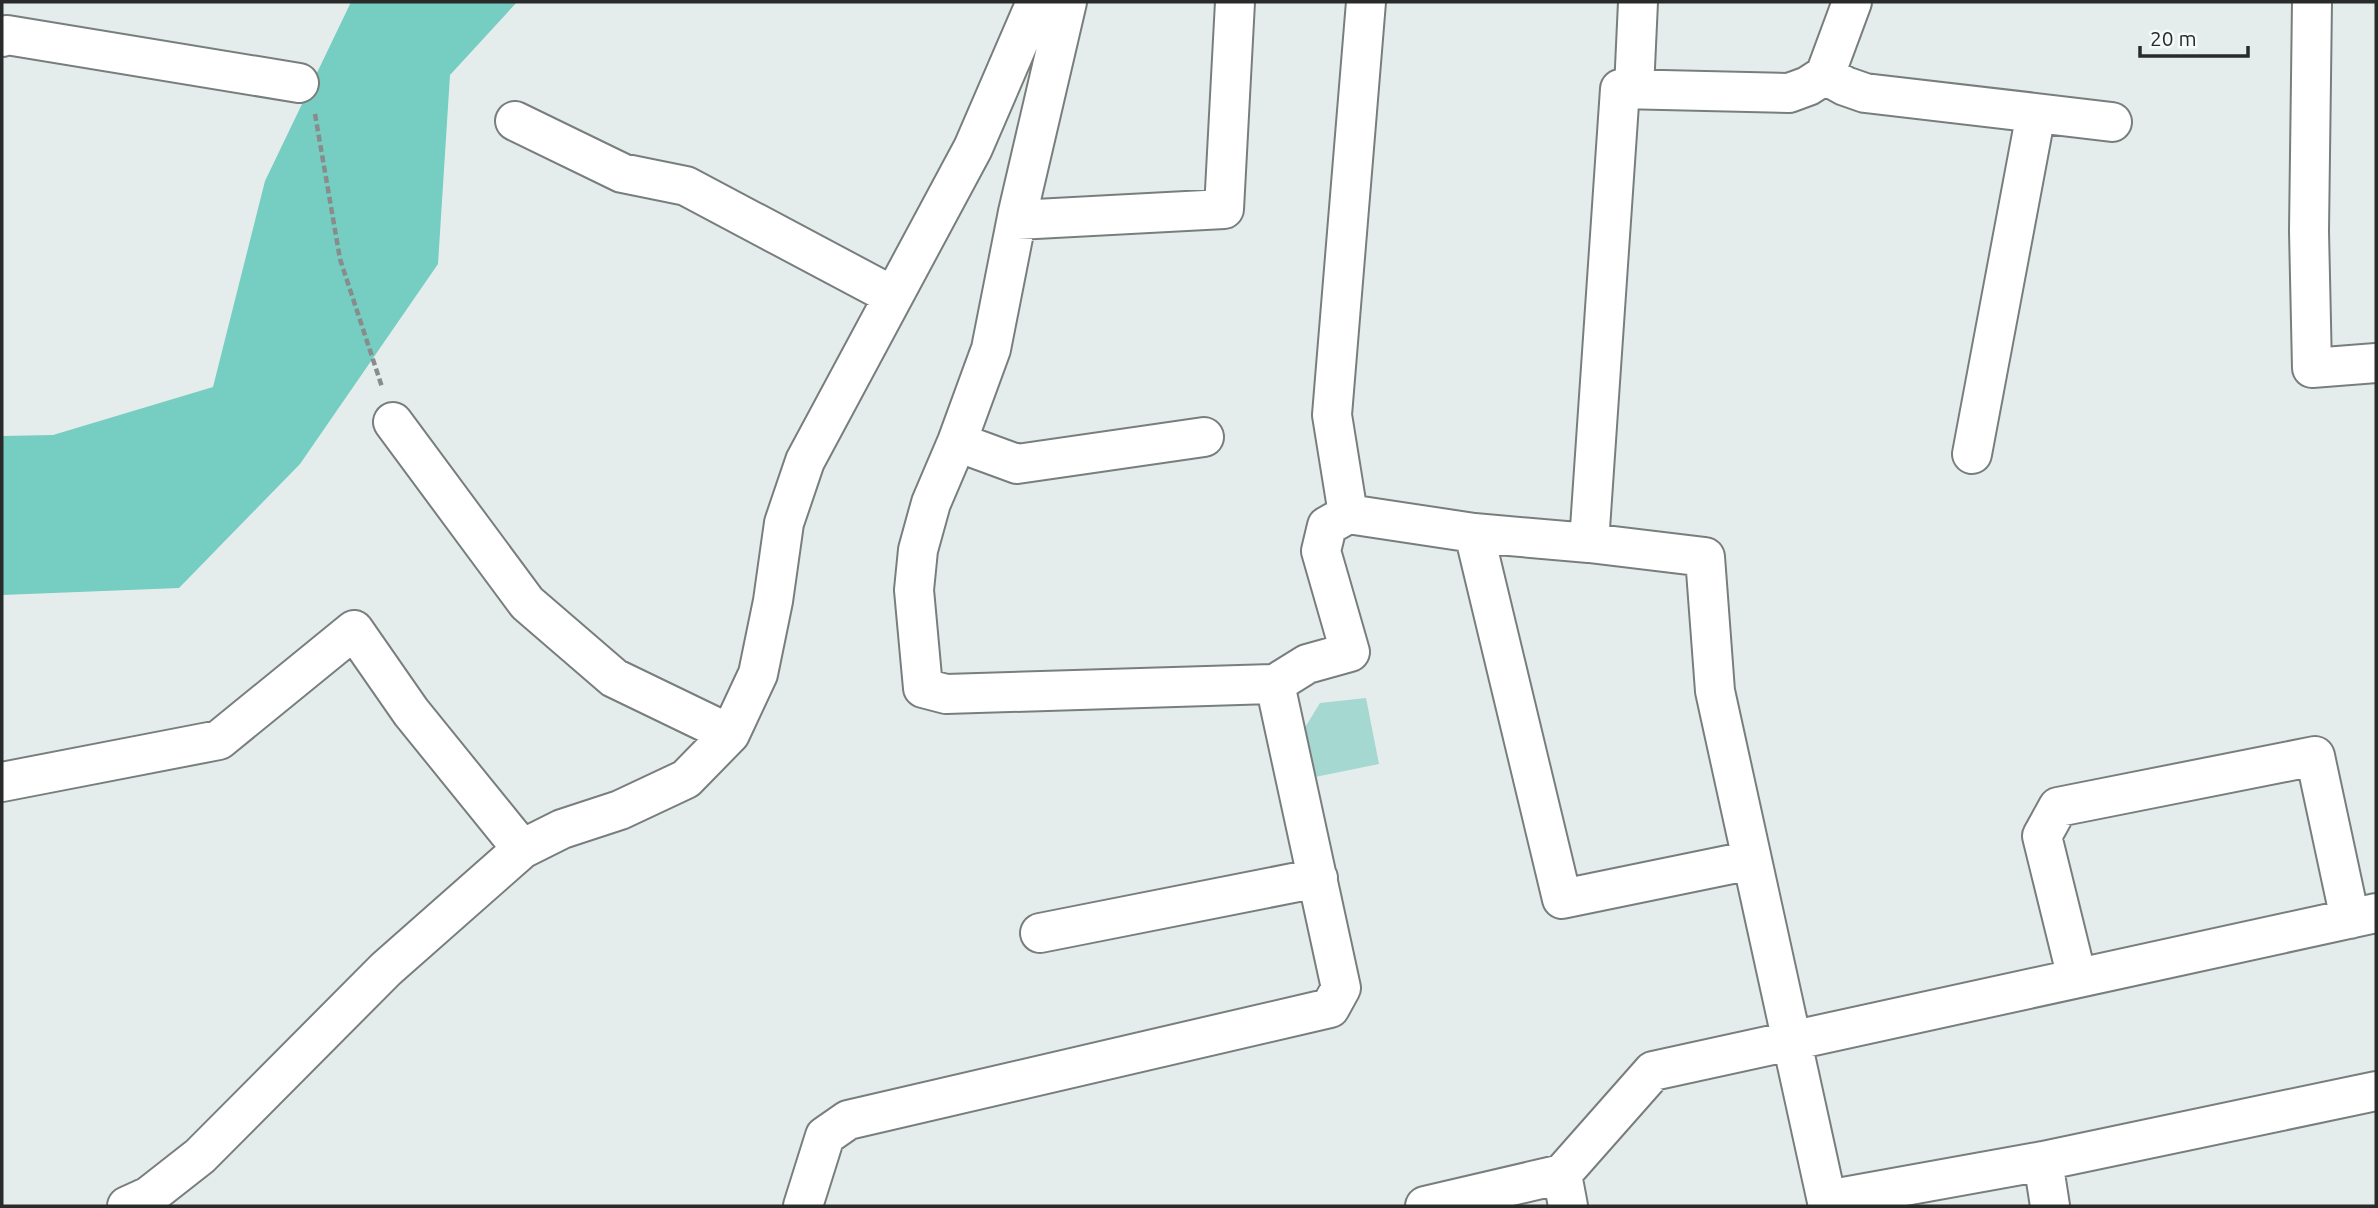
<svg xmlns="http://www.w3.org/2000/svg" width="2378" height="1208" font-family="Ubuntu,sans-serif">
	<rect width="100%" height="100%" fill="#e5edec"/>
	<!-- green -->
	<path fill="#a4d8d0" d="M1366,698L1379,764L1315,777L1304,729L1320,703Z"/>
	<!-- forest -->
	<path fill="#76cdc1" d="M351,2H517L450,75L438,264L300,464L179,588L2,595V436L53,435L213,387L265,181Z"/>
	<g fill="none" stroke-linecap="round" stroke-linejoin="round">
		<defs>
			<path id="street" d="M1067,2L1018,212L991,349L957,442L931,503L918,550L914,590L923,688L946,694L1275,684
				M1366,2L1332,415L1348,514L1474,533L1589,543L1705,557L1715,691L1828,1206
				M2312,2L2309,231L2312,368L2376,363
				M2,37L7,35L299,83
				M1825,75L1845,86L1865,93L2036,113L1972,454
				M1634,89L1638,2
				M2036,113L2112,122
				M515,121L622,173L686,186L893,296
				M1017,220L1224,209L1235,2
				M393,422L527,603L614,678L730,734
				M957,442L1017,464L1204,437
				M1474,533L1562,899L1752,860
				M1589,543L1620,89L1789,93L1808,86L1825,75L1852,2
				M2,782L219,740L354,630L411,712L522,849
				M1040,933L1318,878
				M2077,978L2042,836L2058,807L2315,756L2350,919
				M2043,1161L2050,1206
				M1562,1174L1568,1206
				M1827,1200L2043,1161L2376,1091
				M127,1206L149,1196L200,1156L386,969L522,849L562,829L620,810L686,779L730,734L758,674L773,601L784,523L805,461L973,148L1036,2
				M803,1206L825,1136L848,1120L1330,1008L1341,988L1275,684L1307,664L1350,652L1321,551L1327,526L1348,514
				M1425,1206L1562,1174L1653,1071L2376,913"/>
		</defs>
		<!-- street casing -->
		<use href="#street" stroke="#787e7d" stroke-width="42"/>
		<!-- path -->
		<path stroke="#888d8c" stroke-width="4.5" stroke-dasharray="7 3.5" stroke-linecap="butt" d="M315,114L340,259L382,387"/>
		<!-- street -->
		<use href="#street" stroke="#fff" stroke-width="38"/>
	</g>
	<!-- border -->
	<rect width="2378" height="1208" fill="none" stroke="#282b2a" stroke-width="7"/>
	<!-- scale -->
	<path d="M2140 46v10h108v-10" fill="none" stroke="#282b2a" stroke-width="3.5"/>
	<text x="2150" y="46" font-size="21" fill="#282b2a" stroke="#f3faf9" stroke-width="5" paint-order="stroke">20 m</text>
</svg>
